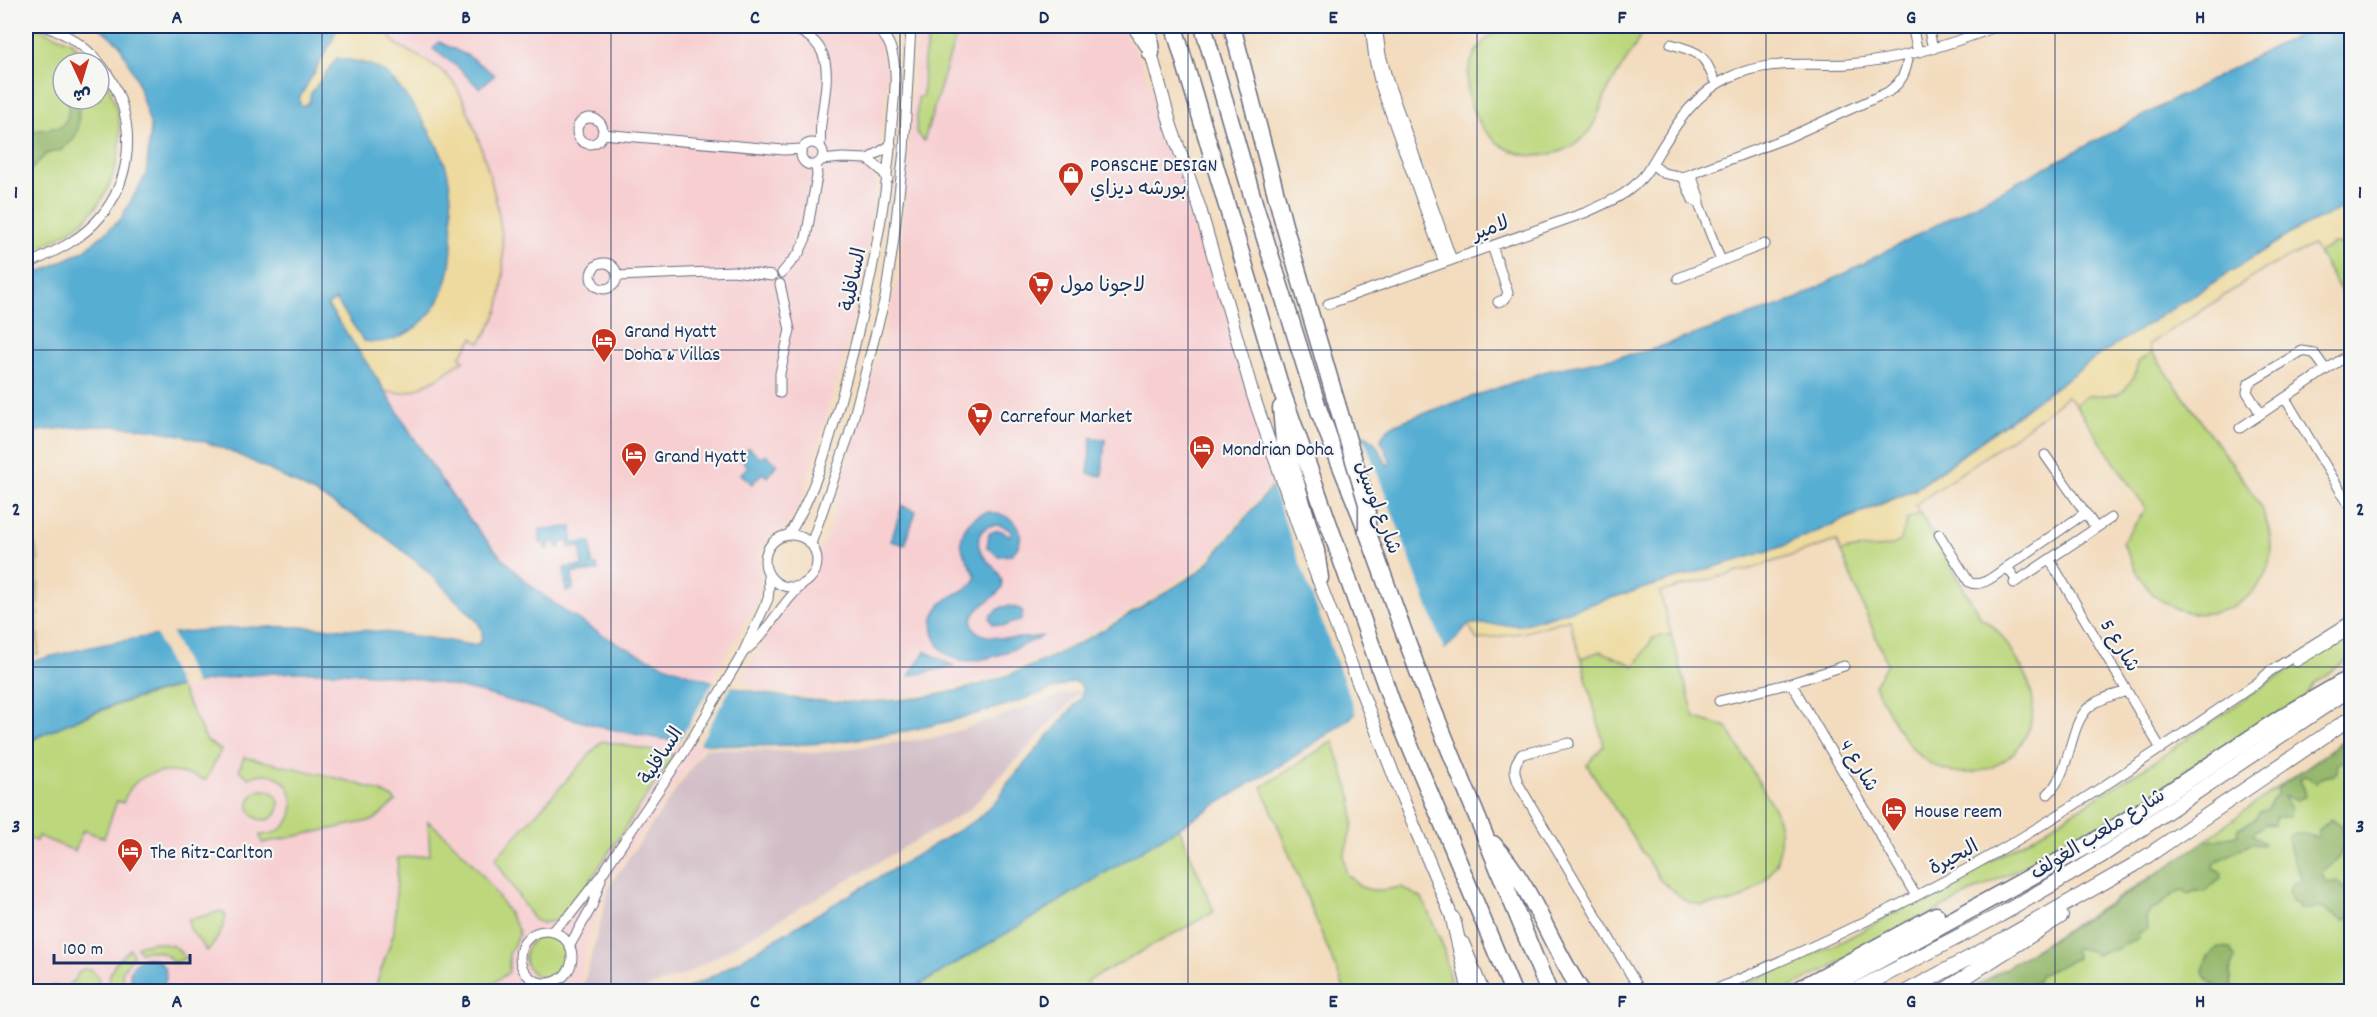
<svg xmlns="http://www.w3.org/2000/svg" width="2377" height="1017" font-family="Dekko,'Playpen Sans Arabic',sans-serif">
	<rect width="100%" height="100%" fill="#f6f6f2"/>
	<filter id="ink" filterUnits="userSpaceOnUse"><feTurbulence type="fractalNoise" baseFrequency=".0167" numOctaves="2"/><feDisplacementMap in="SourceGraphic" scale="12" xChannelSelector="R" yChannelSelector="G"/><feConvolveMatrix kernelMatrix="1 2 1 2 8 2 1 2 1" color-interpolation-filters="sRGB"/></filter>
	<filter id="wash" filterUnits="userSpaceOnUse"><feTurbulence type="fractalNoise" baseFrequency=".008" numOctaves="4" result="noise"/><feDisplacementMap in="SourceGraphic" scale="24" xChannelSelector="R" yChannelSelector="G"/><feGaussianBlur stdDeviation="1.35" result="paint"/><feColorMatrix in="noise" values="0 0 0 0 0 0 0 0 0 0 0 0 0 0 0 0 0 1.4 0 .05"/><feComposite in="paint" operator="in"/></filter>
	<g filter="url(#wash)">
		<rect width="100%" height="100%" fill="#f3dbbd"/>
		<!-- built -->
		<path fill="#f7cfd1" d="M337,26H865L871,30L879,43L888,72L866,257L847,345L799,507L786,525L764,541L760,551V589L755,605L711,681L645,658L600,635L558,606L518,574L478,531L447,491L380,383L332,41Z
			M917,26H1119L1139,57L1190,192L1278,474L1201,564L1149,599L1063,649L975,682L903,696L862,700L813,697L759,690L741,680L827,538L899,278Z
			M313,671L369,674L427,681L482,693L546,713L636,735L705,743L608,883L585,952L579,991L26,992V742L79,717L126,701L171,689L264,673Z"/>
		<!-- industrial -->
		<path fill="#d2bdc6" d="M1077,690L1079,693L969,810L686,974L638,991H582L610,885L705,748L814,753L940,737Z"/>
		<!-- green -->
		<path fill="#bcd77c" stroke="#6c836d" stroke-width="1.5" d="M26,26L42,30L71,42L91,63H63V99H99V72C111,84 116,106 119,122C124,160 108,202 78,225C62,237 43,246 26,254Z
			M930,26H976L958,29L924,141L916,132L918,97L923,96L924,59Z
			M1509,26H1645C1637,46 1622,66 1611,85C1601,101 1599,120 1587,134C1577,145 1565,151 1551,154C1484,170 1435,75 1493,34C1498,31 1504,28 1509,26Z
			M2333,244L2351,245V308L2318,253Z
			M2152,352C2174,383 2196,414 2218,445C2238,473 2265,502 2270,536C2280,598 2207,636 2159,599C2141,586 2132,561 2122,542L2146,509L2075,404L2087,396L2118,394L2125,389L2135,375L2138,362Z
			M1920,513L1981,618C1998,627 2004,639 2014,655C2023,670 2033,687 2033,705C2033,767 1957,796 1915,751C1897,733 1886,706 1874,685L1887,664L1841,552C1869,541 1899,562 1907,519Z
			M2351,633V657L2315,683L2305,697L2098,830L1976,890L1785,991L1726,992L1843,941L2030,839L2152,763L2268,683Z
			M1671,634L1695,718L1727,727L1776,812L1780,829V848L1776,864L1767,878L1743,898L1729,903L1701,905L1687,902L1660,880L1587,765L1604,745L1581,658L1601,651L1635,666L1653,638Z
			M180,687L207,741L221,750L206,780C175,769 137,763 123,803L117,801L104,838L83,830L75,851L38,836L36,841L26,838V743C74,719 127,700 180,687Z
			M2351,736V991L1968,992L2186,855L2247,809Z
			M602,741L674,755L581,894L556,921L542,923L534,920L529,913L495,859Z
			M1333,741L1352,799L1353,823L1344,857L1346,873L1361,887L1371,890H1383L1401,887L1422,898L1443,946L1452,991H1345L1262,787Z
			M244,757C270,763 385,785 396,801L374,820L262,843L260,835C313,834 296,756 249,778L239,770Z
			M249 805a15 15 0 1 1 30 0a15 15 0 1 1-30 0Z
			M428,821C470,855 491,882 518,929L519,935L509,954V972L481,991H374L394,932L398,858L430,855Z
			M1179,827L1214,912L1087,981L1091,991L909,992Z
			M222,911L226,916C223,929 218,941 207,951L190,929L188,920Z
			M525 957a21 21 0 1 1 42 0a21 21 0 1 1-42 0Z
			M154,942L174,946L186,958L173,963C166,951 153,949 140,952L137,946Z
			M130,949L133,955L122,972L124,985L111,991C105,972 116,961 130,949Z
			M83,969L92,970L98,977L100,991H46L51,986L65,987L75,980L78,973Z"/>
		<!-- forest -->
		<path fill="#95b86c" stroke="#587465" stroke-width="1.5" d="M75,100L79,105L78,130L73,140L61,150L46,154L28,173L26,172L28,160L26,134L33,131L61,127L67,119L69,103Z
			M2351,736V764L2347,761L2338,763L2337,772L2334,775L2323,777L2316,783L2306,776L2300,778L2306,795L2298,800L2284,796L2291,809L2290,817H2276L2275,825L2266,824L2254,832V836L2264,843L2262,845L2250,844L2214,863L2213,869L2222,873V876C2218,884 2210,885 2205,892L2196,891L2188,894L2183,890C2169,892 2165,907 2151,909L2146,917L2147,929L2139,933L2138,939L2124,944L2117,950L2105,951L2097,955L2092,951L2076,948L2074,950L2077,958L2040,975L2038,982L2017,991H1968L2132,891L2205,841L2218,840L2238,834L2239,828C2247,823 2255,822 2260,812L2268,809L2272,800L2277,796L2278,788Z
			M2331,819L2343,826C2343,847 2345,860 2323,870L2322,874L2327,883L2337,881L2344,887H2351V917L2344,921L2321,908L2299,909L2300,905L2293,903L2289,893L2291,884L2298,882L2302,879C2297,864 2288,853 2289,837C2299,827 2307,838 2318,837L2319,830Z
			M2218,947L2230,948L2235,958L2230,972L2232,986L2228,989C2218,989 2206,982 2203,972L2207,958Z"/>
		<!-- sand -->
		<path fill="#eeda9e" stroke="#84847e" stroke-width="1.5" d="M337,26H383C387,31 391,40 396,44C415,56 438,63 453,82C463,95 468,112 474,127C494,182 512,247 499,306C496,319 487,332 480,343L473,338L460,357L464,360L436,379L414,390L404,393L386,392L327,304L336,299L364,341L445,163C428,130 410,100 385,73L311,93L309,103L303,106L300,104L299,99L332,41Z
			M2351,204V245L2333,244L2318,253L2313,245L2267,268L2149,344L2152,352L2138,362L2135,375L2125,389L2118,394L2087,396L2075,404L2067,396L2028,427L1915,505L1920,513L1907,519L1901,541C1881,553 1861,544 1841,552L1836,541L1754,568L1660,592L1671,634L1653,638L1635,666L1601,651L1581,658L1569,619L1526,632L1477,640L1468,624L1522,625L1778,548L1915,490L2099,355L2299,228Z
			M26,514L38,557V654L26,657Z"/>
		<!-- water -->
		<path fill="#56aed3" stroke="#386e98" stroke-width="1.5" d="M98,26H337L332,41L299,99L300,104L303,106L309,103L311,93L337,58C353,61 371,62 385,73C405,89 437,140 445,164C451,181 451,198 452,214C454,258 451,303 412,330C396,340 383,344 364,341L336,300L327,305C345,331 364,358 381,385C423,452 459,516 516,572C532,588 552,602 571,615C686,693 837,723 972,687C1054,664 1125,618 1197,573L1206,565L1288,467L1352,432C1376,435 1377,447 1387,465L1391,462L1381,440C1385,428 1394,425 1405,420L1547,371L1647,351L1792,301L2279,44L2319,26H2351V204L2299,228L2099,355L1915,489L1778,548L1521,625L1468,624L1456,639L1440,653L1338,727L1290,759L1024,923L909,991H682L713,976L976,820L999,798L1007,784L1081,698L1082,687L1078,683L1072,682C940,732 812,758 671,740C605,732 546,710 482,693C366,662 240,665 125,701C91,712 58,727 26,742V663C174,621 319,616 471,645L480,643C489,627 469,613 458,602C406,546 354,512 285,478C258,464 231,450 202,441C141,422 87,423 26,433V279L85,250L120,220L146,175L151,127L136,78L119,44Z
			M439,42L468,56L495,75L479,88L459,68L433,49Z
			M1091,438L1105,439L1102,476L1088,474Z
			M749,448L761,458L765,454L777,464L767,477L762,473L752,484L741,474L748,466L740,459Z
			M902,506L916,511L905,545L891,541Z
			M988,512C1013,513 1033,534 1011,555L998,556L987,547L989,534C997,528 1002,530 1009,536L1012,533C1000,518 974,525 979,547C984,564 1003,568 1002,587C996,599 981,603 975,613C956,646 1030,638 1043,636C1014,649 954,682 936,640C931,630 931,618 937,609C946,595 964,593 974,582L976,577C973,568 966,561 963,551C957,532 969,517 988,512Z
			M572,527V543L591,542L592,565H597L598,571L572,573L573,590L566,591L564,568L582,566L581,547H569L568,542H561V548H557L556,542L549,543V549H545L544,543H540V529Z
			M1008,606L1020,609L1023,612L1021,620L1004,626L993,624L990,619L991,615L1002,607Z
			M925,651L953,666L909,676Z
			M130 976a18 18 0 1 1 36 0a18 18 0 1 1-36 0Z"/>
		<!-- pier -->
		<path fill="#f3dbbd" d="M1352,429L1361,430L1445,652L1357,717L1270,482L1286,464L1339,432Z
			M171,631L197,687L181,690L156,634Z
			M715,679L733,684L699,745L677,744Z"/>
	</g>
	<g filter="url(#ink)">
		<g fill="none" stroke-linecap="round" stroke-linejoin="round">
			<defs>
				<path id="street" d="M785,26C840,41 826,80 821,124C820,131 821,140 820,147
					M1370,26L1374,59L1380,85L1444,263
					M1377,26L1381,55L1388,81L1452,260
					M1912,26L1918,52
					M1928,26L1933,49
					M1671,44C1703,54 1703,53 1716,84
					M577 131a13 13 0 1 1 26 0a13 13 0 1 1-26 0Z
					M602,134L784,150L802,149
					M801 154a11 11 0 1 1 22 0a11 11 0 1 1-22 0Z
					M868,159L881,170L888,179
					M821,160L842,158L868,159L891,145
					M1652,164L1663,173L1683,177L1789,137L1888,92C1903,81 1906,72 1909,54
					M1691,174L1699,197V204L1721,261
					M1683,177L1693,200L1699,204
					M1492,246L1508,293L1505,299L1498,302
					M591 276a13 13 0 1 1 26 0a13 13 0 1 1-26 0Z
					M26,265C54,252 82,240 102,215C154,150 123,48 42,26
					M782,273L799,253L806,238L817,176L816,164
					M617,276L733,271L772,276
					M1678,278L1765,244
					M780,284L790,330L780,373V393
					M1328,304L1587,212C1604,204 1625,196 1638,182C1647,174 1653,162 1659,152C1678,121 1696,93 1730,77C1768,59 1808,66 1848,64C1900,60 1950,45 1998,26
					M2285,398L2352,510
					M2261,414L2247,392L2249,383L2302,351L2314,353L2326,370
					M2240,428L2345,357
					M2045,455L2096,528
					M789,534C816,492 830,439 843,391C867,302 886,214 892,123C894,99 899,69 890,46C887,38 880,31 873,26
					M1939,534L1969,582C1981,589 1997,574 2007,567L2017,581
					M765 561a26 26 0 1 1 52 0a26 26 0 1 1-52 0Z
					M811,544L849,435L885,298L893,246L904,151L911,26
					M2050,560L2161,749
					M2007,567L2085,513
					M2014,583L2111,518
					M745,651C768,633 779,606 800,587
					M2296,662L2352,629
					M1791,683L1916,896
					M1719,701L1791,683L1844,666
					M1569,743L1522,754C1512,765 1514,773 1519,785L1641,992
					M2048,794C2072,770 2068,728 2088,708C2097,699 2115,695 2127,691
					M520 957a26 26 0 1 1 52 0a26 26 0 1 1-52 0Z
					M552,931L570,915L602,874L683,754L743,653L768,599L769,590L768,574
					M570,945L592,906L601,879
					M1710,992C1808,950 1905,905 1997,852C2086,800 2171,742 2257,683L2269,672L2352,620"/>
				<path id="secondary" d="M1133,26L1149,50
					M1149,46L1171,126L1200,209L1253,395L1303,540L1403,799L1456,927
					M1463,943L1483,992"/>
				<path id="primary" d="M1453,919L1470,992
					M1852,992L2000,915L2101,856L2352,688
					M1906,992L2006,938L2134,865L2352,717
					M1942,992L2061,916"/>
				<path id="highway" d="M1148,26L1151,53
					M1203,26L1255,206L1320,414L1367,531L1423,685L1549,992
					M1232,26L1284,225L1337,404
					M1175,30L1282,392L1392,703L1513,992
					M1281,408L1284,442L1316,551L1320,578
					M1493,844C1533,887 1549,944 1582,992
					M1794,992L1936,915
					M1821,992L2094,842L2281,718L2352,677"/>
			</defs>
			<!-- street casing -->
			<use href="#street" stroke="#676b7f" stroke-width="11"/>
			<!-- secondary casing -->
			<use href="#secondary" stroke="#676b7f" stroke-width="14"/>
			<!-- primary casing -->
			<use href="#primary" stroke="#676b7f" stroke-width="16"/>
			<!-- highway casing -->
			<use href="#highway" stroke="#676b7f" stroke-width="19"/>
			<!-- street -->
			<use href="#street" stroke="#fff" stroke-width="9"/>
			<!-- secondary -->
			<use href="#secondary" stroke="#fff" stroke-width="12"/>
			<!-- primary -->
			<use href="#primary" stroke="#fff" stroke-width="14"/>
			<!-- highway -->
			<use href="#highway" stroke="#fff" stroke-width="16"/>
			<defs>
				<path id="highway-bridge" d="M1337,404L1367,504V531"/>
			</defs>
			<!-- highway-bridge casing -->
			<use href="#highway-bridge" stroke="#676b7f" stroke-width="19" stroke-linecap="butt"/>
			<!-- highway-bridge -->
			<use href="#highway-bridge" stroke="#fff" stroke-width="16"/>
		</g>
	</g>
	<!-- grid -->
	<path fill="none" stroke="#1b2f5e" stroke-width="1.5" stroke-opacity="0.55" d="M322,26V992M611,26V992M900,26V992M1188,26V992M1477,26V992M1766,26V992M2055,26V992M26,350H2352M26,667H2352"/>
	<!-- icons -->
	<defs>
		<symbol id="shop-pin" viewBox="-11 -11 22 30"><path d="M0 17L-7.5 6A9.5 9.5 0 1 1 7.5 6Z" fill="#c8321e" stroke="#f6f6f2"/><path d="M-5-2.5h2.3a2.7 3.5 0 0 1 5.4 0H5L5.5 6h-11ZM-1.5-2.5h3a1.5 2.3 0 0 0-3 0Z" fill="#fff"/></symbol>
		<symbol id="supermarket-pin" viewBox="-11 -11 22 30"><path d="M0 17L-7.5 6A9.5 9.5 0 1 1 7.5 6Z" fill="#c8321e" stroke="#f6f6f2"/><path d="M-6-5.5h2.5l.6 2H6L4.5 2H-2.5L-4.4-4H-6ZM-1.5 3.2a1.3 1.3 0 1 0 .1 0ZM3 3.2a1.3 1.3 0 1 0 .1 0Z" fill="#fff"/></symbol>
		<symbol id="hotel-pin" viewBox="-11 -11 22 30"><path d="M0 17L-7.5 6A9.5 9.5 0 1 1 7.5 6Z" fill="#c8321e" stroke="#f6f6f2"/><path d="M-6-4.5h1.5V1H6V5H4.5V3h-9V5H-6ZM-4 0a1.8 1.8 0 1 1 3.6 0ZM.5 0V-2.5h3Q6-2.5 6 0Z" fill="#fff"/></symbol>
	</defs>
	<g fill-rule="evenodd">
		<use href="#shop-pin" x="1056" y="160" width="30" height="40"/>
		<use href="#supermarket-pin" x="1026" y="269" width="30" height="40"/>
		<use href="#hotel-pin" x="589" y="326" width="30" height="40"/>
		<use href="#supermarket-pin" x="965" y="400" width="30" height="40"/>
		<use href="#hotel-pin" x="1187" y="433" width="30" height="40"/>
		<use href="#hotel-pin" x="619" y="440" width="30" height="40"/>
		<use href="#hotel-pin" x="1879" y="795" width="30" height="40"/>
		<use href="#hotel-pin" x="115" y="836" width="30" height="40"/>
	</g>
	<g text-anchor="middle" stroke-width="4.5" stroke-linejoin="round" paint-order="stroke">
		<!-- poi labels -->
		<g font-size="20" fill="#1b2f5e" stroke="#f6f6f2" text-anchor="start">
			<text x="1090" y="171">PORSCHE DESIGN<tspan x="1090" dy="23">بورشه ديزاي</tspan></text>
			<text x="1060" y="291">لاجونا مول</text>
			<text x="624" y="337">Grand Hyatt<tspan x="624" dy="23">Doha &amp; Villas</tspan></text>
			<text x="1000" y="422">Carrefour Market</text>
			<text x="1222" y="455">Mondrian Doha</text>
			<text x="654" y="462">Grand Hyatt</text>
			<text x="1914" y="817">House reem</text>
			<text x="150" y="858">The Ritz-Carlton</text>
		</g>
		<!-- street labels -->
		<g font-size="20" fill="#1b2f5e" stroke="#f6f6f2">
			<text transform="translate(1490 227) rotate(-20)" y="7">لامير</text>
			<text transform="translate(852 279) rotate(-78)" y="7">السافلية</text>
			<text transform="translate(1379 507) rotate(69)" y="7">شارع لوسيل</text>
			<text transform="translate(2121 645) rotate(59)" y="7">شارع 5</text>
			<text transform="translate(660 755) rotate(-57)" y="7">السافلية</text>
			<text transform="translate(1860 765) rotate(59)" y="7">شارع 4</text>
			<text transform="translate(2097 833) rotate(-32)" y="7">شارع ملعب الغولف</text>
			<text transform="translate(1953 856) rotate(-28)" y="7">البحيرة</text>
		</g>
	</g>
	<!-- margin -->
	<rect width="2377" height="1017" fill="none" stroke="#f6f6f2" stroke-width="66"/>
	<!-- north arrow -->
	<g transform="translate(81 81) rotate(176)"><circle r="28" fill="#f6f6f2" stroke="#9ea6b7" stroke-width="1.5"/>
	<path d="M0-4.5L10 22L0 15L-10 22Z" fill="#c8321e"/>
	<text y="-9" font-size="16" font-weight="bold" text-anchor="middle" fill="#1b2f5e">ش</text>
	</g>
	<!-- scale -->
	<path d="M54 954v9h136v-9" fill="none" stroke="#1b2f5e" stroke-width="3"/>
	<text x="63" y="954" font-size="18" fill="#1b2f5e" stroke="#f6f6f2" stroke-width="4.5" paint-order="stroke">100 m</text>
	<rect x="33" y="33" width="2311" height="951" fill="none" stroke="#1b2f5e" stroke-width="2"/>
	<g font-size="20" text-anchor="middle" font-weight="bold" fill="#1b2f5e">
		<text x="177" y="23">A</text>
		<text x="466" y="23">B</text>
		<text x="755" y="23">C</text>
		<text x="1044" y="23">D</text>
		<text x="1333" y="23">E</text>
		<text x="1622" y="23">F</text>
		<text x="1911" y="23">G</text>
		<text x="2200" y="23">H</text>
		<text x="16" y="198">1</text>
		<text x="2360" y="198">1</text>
		<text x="16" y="515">2</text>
		<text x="2360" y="515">2</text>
		<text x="16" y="832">3</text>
		<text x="2360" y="832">3</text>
		<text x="177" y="1007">A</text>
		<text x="466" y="1007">B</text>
		<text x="755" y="1007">C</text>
		<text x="1044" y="1007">D</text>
		<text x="1333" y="1007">E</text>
		<text x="1622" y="1007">F</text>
		<text x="1911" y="1007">G</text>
		<text x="2200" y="1007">H</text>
	</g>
</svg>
